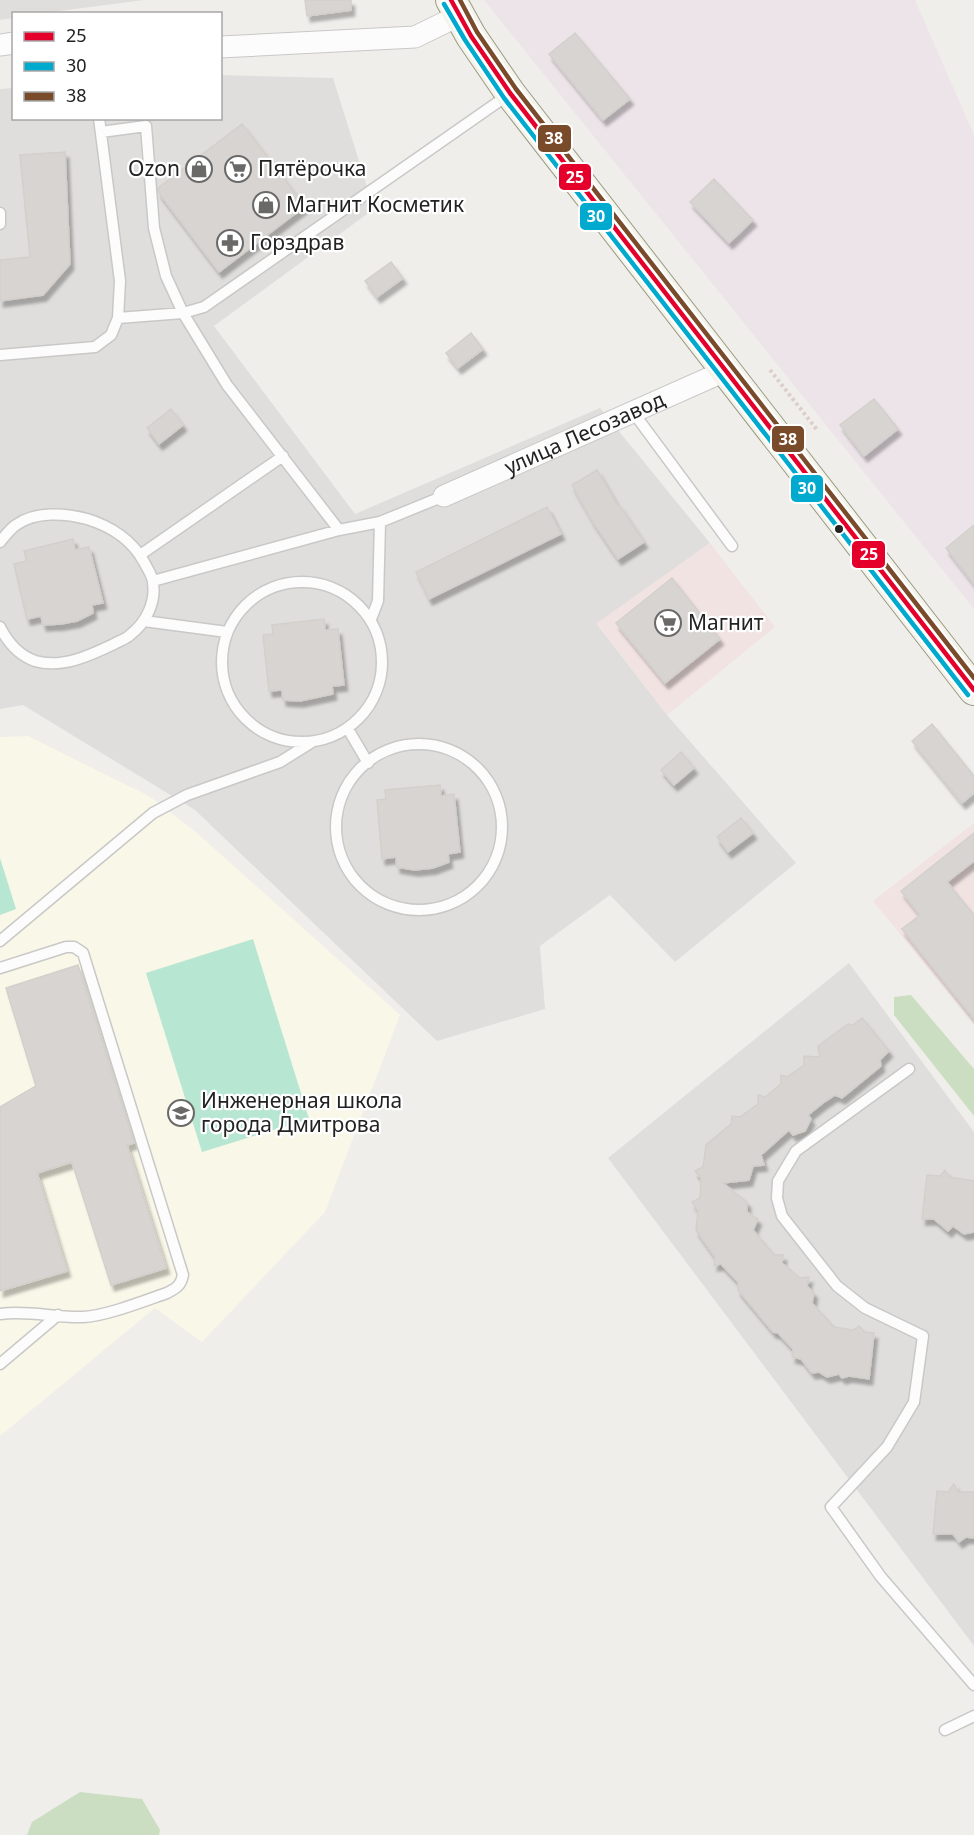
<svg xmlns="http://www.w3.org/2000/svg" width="974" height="1835" font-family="'Noto Sans',sans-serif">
	<defs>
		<filter id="shadow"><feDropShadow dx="3.5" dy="6" stdDeviation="1.5" flood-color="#0004"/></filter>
	</defs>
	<rect width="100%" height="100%" fill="#f0eeeb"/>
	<!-- residential -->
	<path fill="#dfdedc" d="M0,0H144L44,13L14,14L13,18L0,20Z
		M221,75L333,78L374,209L214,326L355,514L600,408L710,543L597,624L667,715L796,863L675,962L610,895L540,946L545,1009L437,1041L195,810L23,705L0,709V89L13,88L14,118H220Z
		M849,963L974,1132V1646L608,1158Z"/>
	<!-- commercial -->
	<path fill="#f1e3e1" d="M710,543L775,627L667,715L597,623Z
		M974,823V1024L873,901Z"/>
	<!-- industrial -->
	<path fill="#ede4e9" d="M484,0H915L974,135V609Z"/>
	<!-- education -->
	<path fill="#f8f7e8" d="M28,736L149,796L197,833L400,1015L325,1212L202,1342L155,1308L0,1436V737Z"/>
	<!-- forest -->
	<path fill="#cbdec1" d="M911,995L974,1069V1116L894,1015V997Z
		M80,1792L142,1799L160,1830L159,1835H27L32,1822Z"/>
	<!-- pitch -->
	<path fill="#b7e6d2" d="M0,858L16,909L0,915Z
		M253,939L309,1119L202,1152L146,973Z"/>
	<!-- building -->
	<path fill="#d7d4d2" stroke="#d3d0cc" stroke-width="1.5" filter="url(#shadow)" d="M305,0H351V10L307,16Z
		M575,33L630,99L603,120L549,54Z
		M242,124L305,206L219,272L159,193L158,188Z
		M65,152L70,264L43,295L0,301V260L30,257L20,155Z
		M714,179L753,220L729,243L690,202Z
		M391,262L403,278L377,297L365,281Z
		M471,333L483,349L458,368L446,353Z
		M874,399L898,429L864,456L840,425Z
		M171,409L183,425L159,444L147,428Z
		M597,470L618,506L619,505L644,542L618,559L593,522L572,485Z
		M547,507L561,534L429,599L416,572Z
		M974,525V584L946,548Z
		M73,539L75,550L89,547L103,603L92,605L93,613L77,621L61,624L43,625L41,616L27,619L14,564L27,561L24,551Z
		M672,578L720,639L665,683L616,623Z
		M324,619L325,630L338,629L344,685L332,686L333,694L300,701L283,700L282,690L269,691L263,635L273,634L272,625Z
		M932,724L974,776V793L962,803L912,741Z
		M681,752L694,768L674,785L661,770Z
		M440,785L441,796L454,794L460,852L448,854L449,862L433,868L415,870L397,867L396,857L382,859L377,800L386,799L385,790Z
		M741,818L753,833L728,852L717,837Z
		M974,833V861L947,882L974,915V1019L902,929L920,915L901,891Z
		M78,965L134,1143L127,1145L166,1268L111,1285L72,1162L37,1173L67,1271L0,1291V1107L36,1086L6,988Z
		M862,1018L889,1051L880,1060L881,1066L842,1098L835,1095L823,1103L808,1115L811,1119L805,1131L793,1135L789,1130L761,1155L764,1165L753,1166L749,1180L723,1183L747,1202V1212L758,1219L753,1230L774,1255H783L782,1263L800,1278L809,1277L807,1286L814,1293L812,1303L834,1327L853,1330L859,1326L865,1332L874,1333L869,1379L849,1376L842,1378L839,1374L827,1377L819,1372L812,1373L801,1359L792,1357L793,1349L778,1333L773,1332L738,1290V1282L721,1264L714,1265L715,1257L696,1230L698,1211L692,1202L700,1198L701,1178L695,1171L703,1167L706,1145L731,1124L732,1116L740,1117L758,1104V1095L765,1097L781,1084V1075L787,1077L804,1065V1056L820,1057L818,1046L848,1024L853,1025Z
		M945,1170L949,1177L974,1181V1232L964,1234L953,1226L948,1231L934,1219H922L927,1175L940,1176Z
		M954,1484L958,1492H974V1538L966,1537L959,1542L953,1534H933L937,1491L948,1492Z"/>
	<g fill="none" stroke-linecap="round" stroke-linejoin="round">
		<defs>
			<path id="service" d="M101,132L146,126L154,228L166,276L183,313L227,385L339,530
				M0,213V224
				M118,318L183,313L204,307L508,95
				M0,355L95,347L111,335L118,318L120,281L99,118
				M633,412L732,546
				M0,542C5,536 10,529 16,525C35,511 65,513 87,519C110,526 132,540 144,562C147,568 153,576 153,583C156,602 146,623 130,635C126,639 119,641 114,644C91,655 62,669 35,661C18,655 8,643 0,627
				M140,555L283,456
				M153,581L339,530L380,522L444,496
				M222 662a80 80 0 1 1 160 0a80 80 0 1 1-160 0Z
				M371,619L378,601L380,522
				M144,621L227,632
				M348,729L368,763
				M336 827a83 83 0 1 1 166 0a83 83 0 1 1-166 0Z
				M0,941L153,813L187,795L280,762L312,742
				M0,968L66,947H74L83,953L183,1275C181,1285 177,1288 167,1293C144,1301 106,1316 83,1317C55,1318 28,1310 0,1314
				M909,1069L796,1151L778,1181L777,1198L782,1216L837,1286L865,1308L923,1336L914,1402L887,1447L831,1507L881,1577L974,1685
				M0,1364L58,1315
				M945,1730L974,1716"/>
			<g id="minor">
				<path d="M0,45L14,43"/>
				<path d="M220,47L415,37L458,16"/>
				<path id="s1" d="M444,496L725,371"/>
			</g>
			<path id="secondary" d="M451,0L471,36L510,93L974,690"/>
		</defs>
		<!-- service casing -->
		<use href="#service" stroke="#c9c8c7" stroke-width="13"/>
		<!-- minor casing -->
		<use href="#minor" stroke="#c9c8c7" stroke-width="23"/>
		<!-- secondary casing -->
		<use href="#secondary" stroke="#999a82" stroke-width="32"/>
		<!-- path -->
		<path stroke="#dccecd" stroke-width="4" stroke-dasharray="3 3" stroke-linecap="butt" d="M770,370L818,431"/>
		<!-- service -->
		<use href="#service" stroke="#fdfcfc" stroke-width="10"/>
		<!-- minor -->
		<use href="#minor" stroke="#fdfcfc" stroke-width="21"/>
		<!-- secondary -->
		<use href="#secondary" stroke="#f4f4ed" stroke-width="30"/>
		<defs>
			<path id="bus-1" d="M451,0L471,36L510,93L974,690"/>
			<path id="bus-2" d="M444,4L465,40L504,98L968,695"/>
			<path id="bus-3" d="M460,0L477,32L516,89L974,678"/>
		</defs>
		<!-- bus-1 casing -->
		<use href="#bus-1" stroke="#fff" stroke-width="9"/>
		<!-- bus-2 casing -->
		<use href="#bus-2" stroke="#fff" stroke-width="9"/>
		<!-- bus-3 casing -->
		<use href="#bus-3" stroke="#fff" stroke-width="9"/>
		<!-- bus-1 -->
		<use href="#bus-1" stroke="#e4002b" stroke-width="4.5"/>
		<!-- bus-2 -->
		<use href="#bus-2" stroke="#00a9ce" stroke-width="4.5"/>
		<!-- bus-3 -->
		<use href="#bus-3" stroke="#7a4b2a" stroke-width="4.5"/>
	</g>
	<!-- icons -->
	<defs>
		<symbol id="shop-ring" viewBox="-11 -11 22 22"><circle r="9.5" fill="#fff" stroke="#6a6968" stroke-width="1.5"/><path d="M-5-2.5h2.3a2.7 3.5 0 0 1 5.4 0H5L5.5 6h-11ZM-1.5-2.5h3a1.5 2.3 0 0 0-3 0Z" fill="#6a6968"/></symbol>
		<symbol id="supermarket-ring" viewBox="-11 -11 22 22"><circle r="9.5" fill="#fff" stroke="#6a6968" stroke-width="1.5"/><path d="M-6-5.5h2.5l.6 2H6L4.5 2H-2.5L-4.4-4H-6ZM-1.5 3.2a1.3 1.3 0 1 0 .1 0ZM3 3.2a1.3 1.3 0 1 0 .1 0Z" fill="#6a6968"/></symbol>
		<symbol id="pharmacy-ring" viewBox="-11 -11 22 22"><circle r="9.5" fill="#fff" stroke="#6a6968" stroke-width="1.5"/><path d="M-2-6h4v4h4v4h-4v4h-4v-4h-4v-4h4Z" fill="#6a6968"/></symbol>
		<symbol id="school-ring" viewBox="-11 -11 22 22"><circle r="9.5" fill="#fff" stroke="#6a6968" stroke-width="1.5"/><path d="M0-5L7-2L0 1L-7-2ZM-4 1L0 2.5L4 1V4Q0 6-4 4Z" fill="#6a6968"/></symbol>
	</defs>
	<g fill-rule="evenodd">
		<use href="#shop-ring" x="184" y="154" width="30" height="30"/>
		<use href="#supermarket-ring" x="223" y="154" width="30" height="30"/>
		<use href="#shop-ring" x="251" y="190" width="30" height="30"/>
		<use href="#pharmacy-ring" x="215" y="228" width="30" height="30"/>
		<use href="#supermarket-ring" x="653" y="608" width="30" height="30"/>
		<use href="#school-ring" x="166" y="1098" width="30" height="30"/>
	</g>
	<!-- markers -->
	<circle fill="#222" stroke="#fff" stroke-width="2" cx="839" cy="529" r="5"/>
	<g text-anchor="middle" stroke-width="4.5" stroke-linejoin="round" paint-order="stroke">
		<!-- poi labels -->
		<g font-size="21" fill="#222" stroke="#fff" text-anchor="start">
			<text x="180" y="176" text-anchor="end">Ozon</text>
			<text x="258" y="176">Пятёрочка</text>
			<text x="286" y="212">Магнит Косметик</text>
			<text x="250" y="250">Горздрав</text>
			<text x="688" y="630">Магнит</text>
			<text x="201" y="1108">Инженерная школа<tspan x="201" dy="24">города Дмитрова</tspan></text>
		</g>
		<!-- street labels -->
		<g font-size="21" fill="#222" stroke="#fff">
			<text dy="7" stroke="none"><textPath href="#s1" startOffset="154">улица Лесозавод</textPath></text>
		</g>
	</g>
	<g stroke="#fff" stroke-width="2">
		<rect x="537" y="124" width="35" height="29" rx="6" fill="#7a4b2a"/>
		<rect x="558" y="163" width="34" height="28" rx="6" fill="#e4002b"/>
		<rect x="579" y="202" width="34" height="29" rx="6" fill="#00a9ce"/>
		<rect x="771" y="425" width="34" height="28" rx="6" fill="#7a4b2a"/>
		<rect x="790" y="474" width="34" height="29" rx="6" fill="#00a9ce"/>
		<rect x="851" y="540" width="35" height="29" rx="6" fill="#e4002b"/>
	</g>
	<g font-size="16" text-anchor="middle" font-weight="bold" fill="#fff">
		<text x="554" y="144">38</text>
		<text x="575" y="183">25</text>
		<text x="596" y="222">30</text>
		<text x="788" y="445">38</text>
		<text x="807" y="494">30</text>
		<text x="869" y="560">25</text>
	</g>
	<!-- legend -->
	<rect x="12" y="12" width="210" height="108" fill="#ffffff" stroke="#a7a7a7" stroke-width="1.5"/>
	<rect x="24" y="32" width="30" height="9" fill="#e4002b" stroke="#a7a7a7" stroke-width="1.5"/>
	<text x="66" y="42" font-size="18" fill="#222222">25</text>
	<rect x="24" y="62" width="30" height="9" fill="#00a9ce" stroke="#a7a7a7" stroke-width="1.5"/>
	<text x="66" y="72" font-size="18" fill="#222222">30</text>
	<rect x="24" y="92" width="30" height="9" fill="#7a4b2a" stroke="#a7a7a7" stroke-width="1.5"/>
	<text x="66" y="102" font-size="18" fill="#222222">38</text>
</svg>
